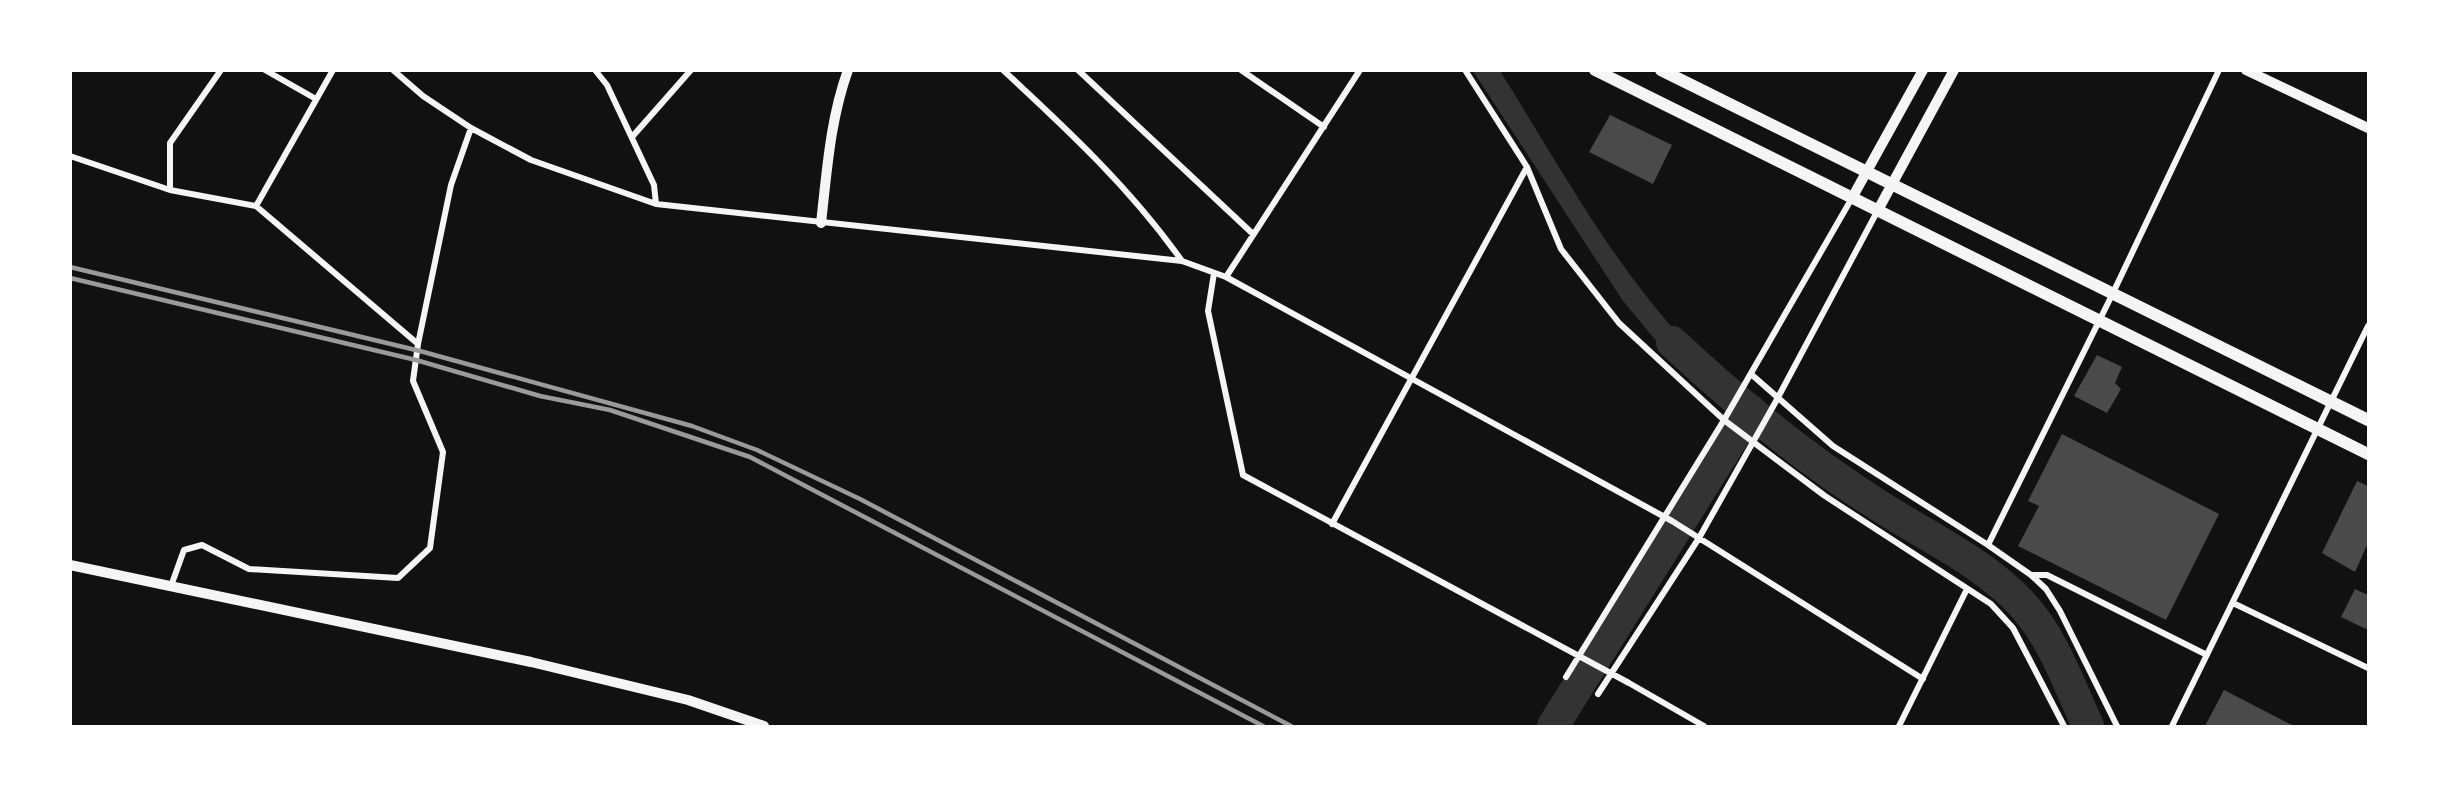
<svg xmlns="http://www.w3.org/2000/svg" width="2439" height="797" font-family="Figtree,sans-serif">
	<rect width="100%" height="100%" fill="#111"/>
	<!-- water -->
	<path fill="#333" d="M1473,71H1500C1564,172 1621,282 1709,366L1694,380L1667,354L1623,301Z"/>
	<g fill="none" stroke-linecap="round" stroke-linejoin="round">
		<!-- river -->
		<path stroke="#333" stroke-width="32" d="M1672,342C1735,401 1802,457 1875,503C1923,535 1981,560 2021,603C2053,637 2069,685 2088,726
			M1553,726L1750,410"/>
	</g>
	<!-- building -->
	<path fill="#4a4a4a" d="M1610,115L1672,145L1653,184L1589,152Z
		M2097,355L2122,367L2115,383L2121,389L2107,413L2074,396Z
		M2062,434L2219,514L2166,620L2018,546L2039,506L2028,501Z
		M2357,481L2368,486V543L2355,572L2322,553Z
		M2355,589L2368,595V630L2341,617Z
		M2224,690L2294,726H2205Z"/>
	<g fill="none" stroke-linecap="round" stroke-linejoin="round">
		<!-- minor -->
		<path stroke="#f5f5f5" stroke-width="6" d="M265,70L316,99
			M393,70L423,96L471,128L531,160L656,204L1182,261L1226,277L1672,521L1923,679
			M595,70L607,85L654,185L656,204
			M1003,70C1068,130 1131,189 1182,261
			M1078,70L1253,234
			M1241,70L1324,127
			M1465,70L1527,167L1561,249L1619,323L1724,420L1825,496L1991,604L2013,628L2064,726
			M632,137L691,70
			M70,156L170,190L256,206L418,344
			M170,190V143L221,70
			M256,206L333,70
			M1214,273L1208,311L1243,475L1629,683L1704,726
			M1226,277L1360,70
			M1751,374L1833,446L1988,545L2031,575L2046,589L2060,611L2117,726
			M1332,524L1527,167
			M1988,545L2112,295L2219,70
			M2031,575H2047L2207,655
			M171,586L184,550L202,545L249,569L398,578L430,548L443,452L413,381L418,344L451,185L471,128
			M2233,603L2368,668
			M1566,677L1724,420L1852,198
			M1598,694L1699,538L1775,403L1878,210
			M1899,726L1967,589
			M2172,726L2368,326"/>
		<!-- tertiary -->
		<path stroke="#f5f5f5" stroke-width="10" d="M2246,70L2368,128
			M1852,198L1923,70
			M1878,210L1954,70
			M821,223C827,171 830,120 848,70
			M70,565L531,662L688,700L764,726"/>
		<!-- secondary -->
		<path stroke="#f5f5f5" stroke-width="12" d="M1595,70L2368,454
			M1661,70L2368,420"/>
		<!-- rail -->
		<path stroke="#9a9a9a" stroke-width="4.5" d="M70,267L420,351L692,426L757,450L860,499L1291,726
			M70,278L416,360L540,396L610,410L750,457L1263,726"/>
	</g>
	<!-- border -->
	<rect width="2439" height="797" fill="none" stroke="#ffffff" stroke-width="144"/>
</svg>
